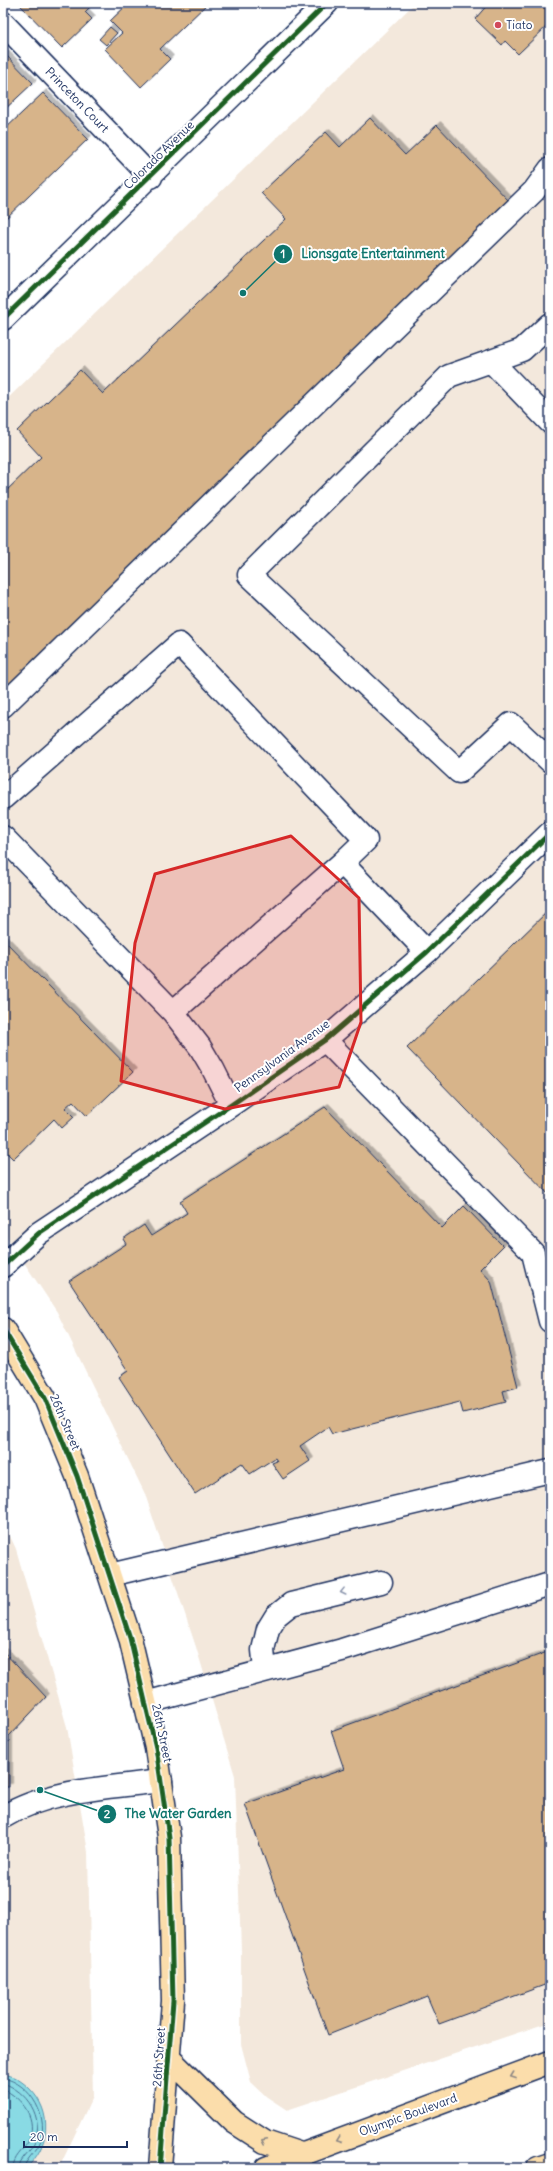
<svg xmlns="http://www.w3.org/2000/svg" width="553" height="2171" font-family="Delius,sans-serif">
	<defs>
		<filter id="shadow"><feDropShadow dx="3.5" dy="-3.5" stdDeviation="0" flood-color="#0004"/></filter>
	</defs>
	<rect width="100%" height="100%" fill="#fff"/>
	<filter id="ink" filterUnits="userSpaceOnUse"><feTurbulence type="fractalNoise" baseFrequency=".025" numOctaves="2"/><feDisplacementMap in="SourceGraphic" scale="8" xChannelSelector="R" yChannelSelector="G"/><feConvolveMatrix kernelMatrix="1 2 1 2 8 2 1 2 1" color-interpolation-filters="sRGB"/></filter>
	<g filter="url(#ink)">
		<!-- built -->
		<path fill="#f3e8dc" d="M415,3H550V2022L287,2110L267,2097L251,2082L241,2044V1951L235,1776L196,1647L145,1494L57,1312L3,1231V403Z
			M3,1521L16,1549L67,1727L88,1852L93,2096L59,2168H3Z"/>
		<!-- water -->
		<path fill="#89dae4" stroke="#5d96ae" d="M3,2074C13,2075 23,2082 30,2089C53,2112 50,2147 26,2168H3Z"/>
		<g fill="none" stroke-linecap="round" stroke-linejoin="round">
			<!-- shore -->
			<path stroke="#477394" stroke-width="1" d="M3,2078C31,2083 51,2119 39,2145C35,2152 24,2162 24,2168
				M3,2083C27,2091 44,2117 35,2142C31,2152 19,2158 19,2168
				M3,2089C22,2098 39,2119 28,2142C23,2151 13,2157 13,2168"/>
		</g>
		<!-- building -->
		<path fill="#d7b48a" stroke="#1b2f5e" filter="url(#shadow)" d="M18,3H94L85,12L92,19L62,48Z
			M129,3H208L160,49L170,59L141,87L105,49L122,33L110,21Z
			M489,3H550V23L518,54L505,41L502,45L475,19Z
			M110,27L117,33L106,45L99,39Z
			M3,52L33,83L3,111Z
			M43,93L88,139L3,221V131Z
			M370,118L405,155L437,125L508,200L3,692V494L41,457L17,431L80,370L103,394L286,219L261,193L326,132L340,147Z
			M550,909V1196L407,1048Z
			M3,939L133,1072L87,1116L73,1101L65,1108L74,1117L62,1128L54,1119L13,1159L3,1149Z
			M325,1107L442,1228L464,1206L503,1246L480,1269L491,1281L518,1387L503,1391L506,1402L463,1413L460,1402L332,1434L328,1427L300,1446L310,1461L283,1479L272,1463L277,1461L275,1458L250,1474L242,1463L195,1494L119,1377L128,1371L69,1281L126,1244L123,1239L144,1225L151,1236L187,1213L180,1201Z
			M3,1651L46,1697L9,1736V1787H3Z
			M550,1651V1983L439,2024L427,1996L328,2035L245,1804L344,1769L331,1731Z"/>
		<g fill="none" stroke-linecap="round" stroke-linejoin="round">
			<defs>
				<path id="minor" d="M3,23L151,177
					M3,319L327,3
					M550,324L522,350L449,376L249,575L459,772L511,724L550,761
					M491,361L550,422
					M3,706L534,191L550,169
					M3,798L179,644L366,840L342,863L427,952
					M3,837L173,1012L200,1047L213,1069L231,1105
					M173,1012L342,863
					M325,1040L533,1253L550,1321
					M3,1266L39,1233L231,1105L325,1040L427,952L550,833
					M110,1575L550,1471
					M265,1670L263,1650L268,1629L276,1616L291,1604L381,1582
					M145,1703L342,1650L550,1584
					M3,1817C49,1789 109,1788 161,1781"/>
				<path id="major" d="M3,1329L45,1398L77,1476L130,1638L156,1748L169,1837L173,2001L160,2168
					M169,2058L234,2122L265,2142L301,2154
					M266,2168L550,2062
					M538,2168L550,2164"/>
			</defs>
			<!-- minor casing -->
			<use href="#minor" stroke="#1b2f5e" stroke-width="25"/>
			<!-- major casing -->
			<use href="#major" stroke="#1b2f5e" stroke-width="25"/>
			<!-- minor -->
			<use href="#minor" stroke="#fff" stroke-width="22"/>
			<!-- major -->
			<use href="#major" stroke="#fbddab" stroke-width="22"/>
			<defs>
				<path id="cycleway" d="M3,319L327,3
					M3,1266L39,1233L231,1105L325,1040L427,952L550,833
					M3,1329L45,1398L77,1476L130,1638L156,1748L169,1837L173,2001L160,2168"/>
			</defs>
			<!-- cycleway casing -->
			<use href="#cycleway" stroke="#fff" stroke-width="8"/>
			<!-- cycleway -->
			<use href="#cycleway" stroke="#1b5e20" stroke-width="5"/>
		</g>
		<!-- one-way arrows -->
		<defs><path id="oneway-chevron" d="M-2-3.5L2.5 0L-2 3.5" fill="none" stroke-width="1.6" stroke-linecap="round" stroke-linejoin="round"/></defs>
		<use stroke="#8d97ae" href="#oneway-chevron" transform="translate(343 1592) rotate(166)"/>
		<g stroke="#8b8684">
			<use href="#oneway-chevron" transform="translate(513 2076) rotate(160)"/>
			<use href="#oneway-chevron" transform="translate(339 2140) rotate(160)"/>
			<use href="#oneway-chevron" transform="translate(264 2141) rotate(-153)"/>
		</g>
	</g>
	<!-- marked area -->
	<path fill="#d62828" fill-opacity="0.2" stroke="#d62828" stroke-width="3" stroke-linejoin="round" d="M291,836L359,898L361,1022L339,1087L225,1109L121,1081L135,943L155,874Z"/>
	<!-- markers -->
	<circle fill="#d1495b" stroke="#fff" stroke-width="1.5" cx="498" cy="25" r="4"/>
	<g text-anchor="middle" stroke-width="4" stroke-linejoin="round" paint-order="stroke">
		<!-- poi labels -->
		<g font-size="12" fill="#1b2f5e" stroke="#fff" text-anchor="start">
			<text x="506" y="29">Tiato</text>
		</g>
		<!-- street labels -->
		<g font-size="12" fill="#1b2f5e" stroke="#fff">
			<text transform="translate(77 100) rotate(46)" y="4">Princeton Court</text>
			<text transform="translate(159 155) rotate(-44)" y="4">Colorado Avenue</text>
			<text transform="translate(282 1056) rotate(-36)" y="4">Pennsylvania Avenue</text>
			<text transform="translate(65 1422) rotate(67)" y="4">26th Street</text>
			<text transform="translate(162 1733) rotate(78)" y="4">26th Street</text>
			<text transform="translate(159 2057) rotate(-86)" y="4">26th Street</text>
			<text transform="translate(408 2115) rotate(-20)" y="4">Olympic Boulevard</text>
		</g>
	</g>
	<!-- callouts -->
	<path fill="none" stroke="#0f766e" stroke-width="1.5" d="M243 293L283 254M40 1790L107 1814"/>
	<g fill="#0f766e" stroke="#fff" stroke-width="1.5">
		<circle cx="243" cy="293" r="4"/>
		<circle cx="40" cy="1790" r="4"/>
		<circle cx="283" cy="254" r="10"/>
		<circle cx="107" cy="1814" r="10"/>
	</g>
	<g font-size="12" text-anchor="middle" font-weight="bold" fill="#fff">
		<text x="283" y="258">1</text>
		<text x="107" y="1818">2</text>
	</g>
	<g font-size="13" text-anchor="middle" font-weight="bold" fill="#0f766e" stroke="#fff" stroke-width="4" stroke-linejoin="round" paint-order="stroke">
		<text x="373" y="258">Lionsgate Entertainment</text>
		<text x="178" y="1818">The Water Garden</text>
	</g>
	<!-- margin -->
	<rect width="553" height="2171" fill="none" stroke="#fff" stroke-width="16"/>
	<rect x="8" y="8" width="537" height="2155" fill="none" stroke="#1b2f5e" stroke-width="1.5" filter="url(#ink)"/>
	<!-- scale -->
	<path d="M24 2141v6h103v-6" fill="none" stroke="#1b2f5e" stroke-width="2"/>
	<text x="30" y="2141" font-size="12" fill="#1b2f5e" stroke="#ffffff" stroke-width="3" paint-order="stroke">20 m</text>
</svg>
